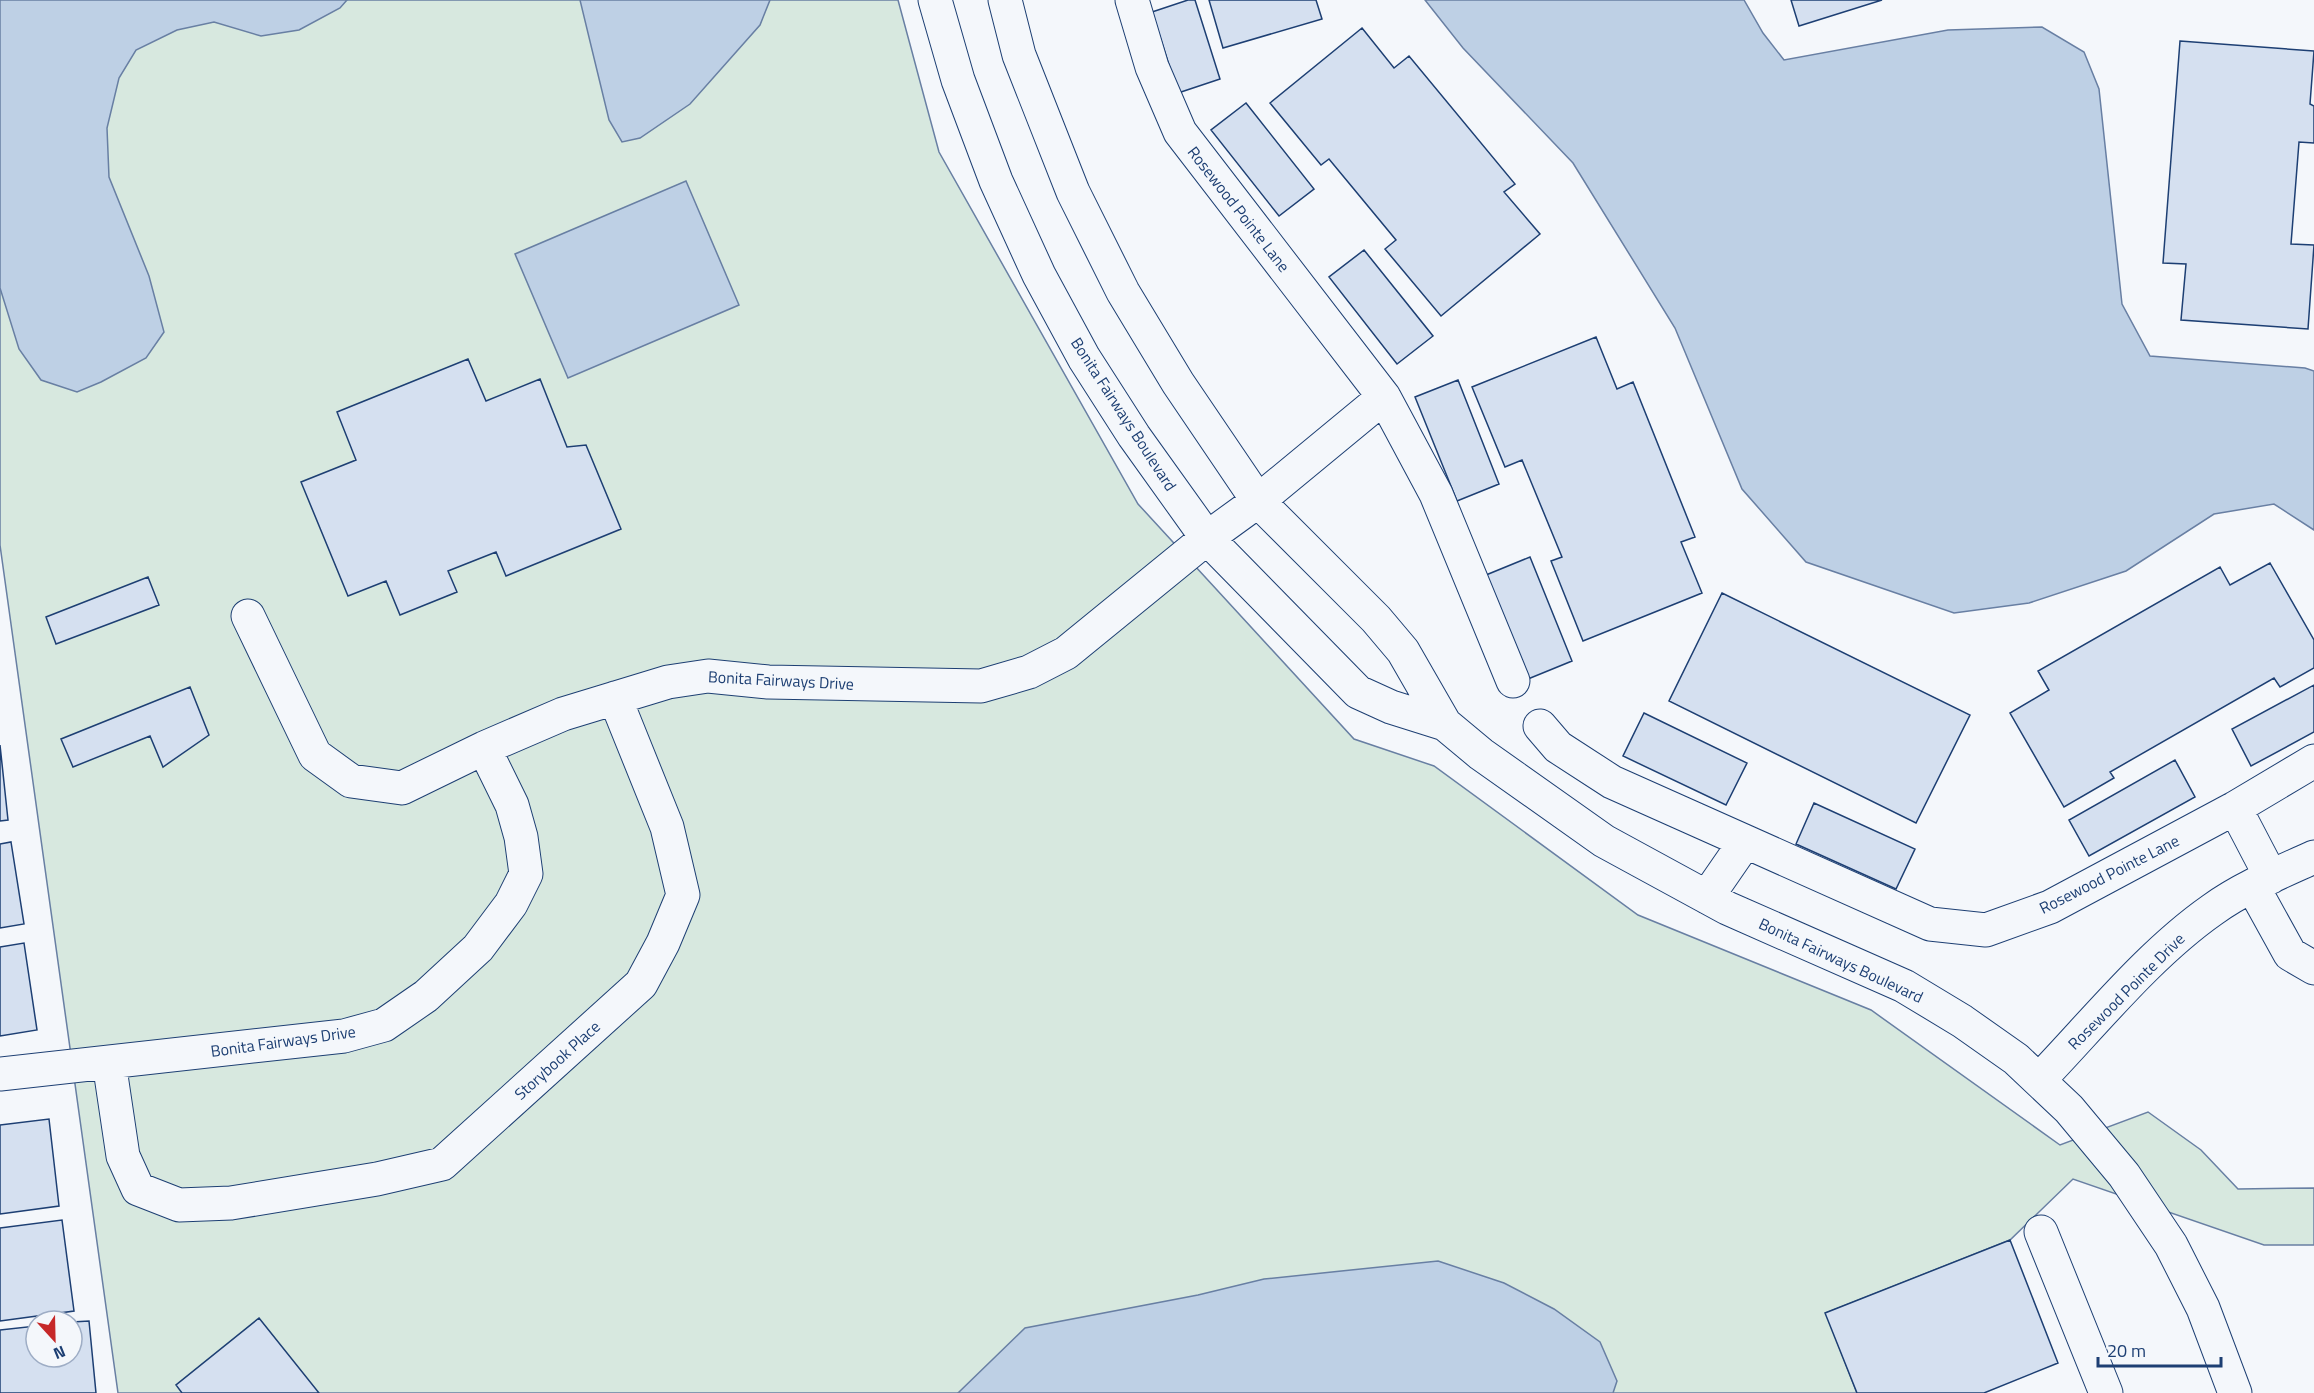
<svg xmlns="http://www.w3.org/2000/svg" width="2314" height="1393" font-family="'Titillium Web',sans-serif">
	<rect width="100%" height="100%" fill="#f4f7fb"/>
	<!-- green -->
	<path fill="#d7e8df" stroke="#687fa3" stroke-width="1.5" d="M0,0H898L939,152L1138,504L1354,739L1434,766L1638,915L1871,1010L2060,1145L2148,1112L2201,1150L2238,1189L2314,1188V1245H2264L2073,1179L2010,1240L1826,1313L1857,1393H118L0,545Z"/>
	<!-- water -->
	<path fill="#bed0e5" stroke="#687fa3" stroke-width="1.5" d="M0,0H347L340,8L299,30L261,36L214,22L177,30L136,50L119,78L107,128L109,177L149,276L164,332L146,358L101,382L77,392L41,380L19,349L0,288Z
		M580,0H770L760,25L690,104L640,138L622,142L609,120Z
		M1425,0H1744L1763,33L1784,60L1948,30L2042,27L2084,52L2099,89L2122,304L2150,356L2305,368L2314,371V530L2274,504L2214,514L2126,571L2029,603L1954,613L1806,562L1742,489L1675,328L1573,163L1463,48Z
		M686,181L739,305L568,378L515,254Z
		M1438,1261L1504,1283L1554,1309L1600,1342L1617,1381L1613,1393H958L1025,1328L1198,1295L1264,1279Z"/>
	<!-- building -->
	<path fill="#d5e0f0" stroke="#1d3f73" stroke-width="1.5" d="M1188,0H1195L1220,79L1178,93L1152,12Z
		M1209,0H1316L1322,19L1223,48Z
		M1791,0H1882L1799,26Z
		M1362,28L1394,68L1409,56L1515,184L1504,192L1540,234L1441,316L1385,249L1396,240L1329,159L1321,165L1270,103Z
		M2180,41L2314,51L2310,104L2314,106V143L2299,142L2291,244L2314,245L2308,329L2181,320L2186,264L2163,263Z
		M1246,103L1314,189L1279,216L1211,130Z
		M1364,250L1433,336L1397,364L1329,277Z
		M1596,337L1617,389L1633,382L1695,537L1681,542L1702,593L1583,641L1551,561L1562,557L1522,460L1505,467L1472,387Z
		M468,359L486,401L540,379L567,447L586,445L621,529L506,576L496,552L448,571L457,592L400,615L386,581L348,596L301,482L356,460L337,412Z
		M1458,380L1499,484L1457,501L1415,397Z
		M1530,557L1572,661L1528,679L1486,575Z
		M2270,563L2314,640V668L2280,687L2274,678L2110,772L2114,778L2064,807L2010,713L2049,690L2038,671L2220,567L2230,585Z
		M148,577L159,605L56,644L46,617Z
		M1722,593L1970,715L1916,823L1669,701Z
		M2314,685V732L2251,766L2232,729Z
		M190,687L209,735L163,767L150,736L73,767L61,739Z
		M1644,713L1747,763L1726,805L1623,756Z
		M0,745L8,820L0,821Z
		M2175,760L2195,797L2089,856L2069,820Z
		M1814,803L1915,849L1896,889L1796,844Z
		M11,842L24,924L0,928V844Z
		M24,943L37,1030L0,1036V947Z
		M49,1119L59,1206L0,1214V1125Z
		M62,1220L74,1311L0,1321V1228Z
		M2010,1240L2058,1363L1984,1393H1857L1825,1313Z
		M259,1318L319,1393H182L176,1385Z
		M89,1321L96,1393H0V1330L36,1326V1357H72V1322Z"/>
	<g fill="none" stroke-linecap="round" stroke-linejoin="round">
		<defs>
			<path id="minor" d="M935,0L958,80L996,181L1039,275L1084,358L1134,436L1207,538L1358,692L1391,707L1445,724
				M1005,0L1019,55L1073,192L1123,292L1178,383L1258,501L1376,619L1403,651L1445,724L1481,754L1604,841L1727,908L1904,986L1962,1021L2016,1059L2069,1109L2124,1175L2171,1245L2203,1308L2235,1393
				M1132,0L1152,67L1180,132L1384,397
				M248,616L315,755L351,781L402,788L484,748
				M1540,726L1558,747L1612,782L1930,924L1986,930L2050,907L2235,808L2271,877
				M2235,808L2314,761
				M2253,887L2290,954L2314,968
				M1707,897L1745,842
				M109,1062L123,1156L138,1189L179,1205L231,1203L377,1179L442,1164L641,984L663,943L683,895L667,827L615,698
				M0,1074L344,1036L384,1025L426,996L478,948L511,904L526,874L521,837L512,805L484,748L563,714L668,682L708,676L768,682L981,686L1029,672L1066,653L1207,538L1258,501L1384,397L1436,494L1513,681
				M2039,1080C2093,1024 2148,955 2212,910C2242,888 2281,872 2314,857
				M2041,1232L2106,1393"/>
		</defs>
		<!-- minor casing -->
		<use href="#minor" stroke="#1d3f73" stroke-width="35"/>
		<!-- minor -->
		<use href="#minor" stroke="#f4f7fb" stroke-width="33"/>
	</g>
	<g text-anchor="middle" stroke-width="4.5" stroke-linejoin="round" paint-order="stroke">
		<!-- street labels -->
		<g font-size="16" fill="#1d3f73" stroke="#f4f7fb">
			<text transform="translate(1239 209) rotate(52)" y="6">Rosewood Pointe Lane</text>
			<text transform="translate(1124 414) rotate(57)" y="6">Bonita Fairways Boulevard</text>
			<text transform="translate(781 680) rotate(3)" y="6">Bonita Fairways Drive</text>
			<text transform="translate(2109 874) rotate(-27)" y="6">Rosewood Pointe Lane</text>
			<text transform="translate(1841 960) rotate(25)" y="6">Bonita Fairways Boulevard</text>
			<text transform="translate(2126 991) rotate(-45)" y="6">Rosewood Pointe Drive</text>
			<text transform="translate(283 1041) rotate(-8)" y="6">Bonita Fairways Drive</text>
			<text transform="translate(557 1060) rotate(-42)" y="6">Storybook Place</text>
		</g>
	</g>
	<!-- north arrow -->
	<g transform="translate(54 1339) rotate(158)"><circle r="28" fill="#f4f7fb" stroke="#9eadc5" stroke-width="1.5"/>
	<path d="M0-4.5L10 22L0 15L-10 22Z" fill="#c62828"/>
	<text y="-9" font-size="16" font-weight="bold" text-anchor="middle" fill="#1d3f73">N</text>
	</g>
	<!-- scale -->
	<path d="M2098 1357v9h123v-9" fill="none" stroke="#1d3f73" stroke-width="3"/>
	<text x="2107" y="1357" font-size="18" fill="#1d3f73" stroke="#f4f7fb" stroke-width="4.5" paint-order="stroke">20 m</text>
</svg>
